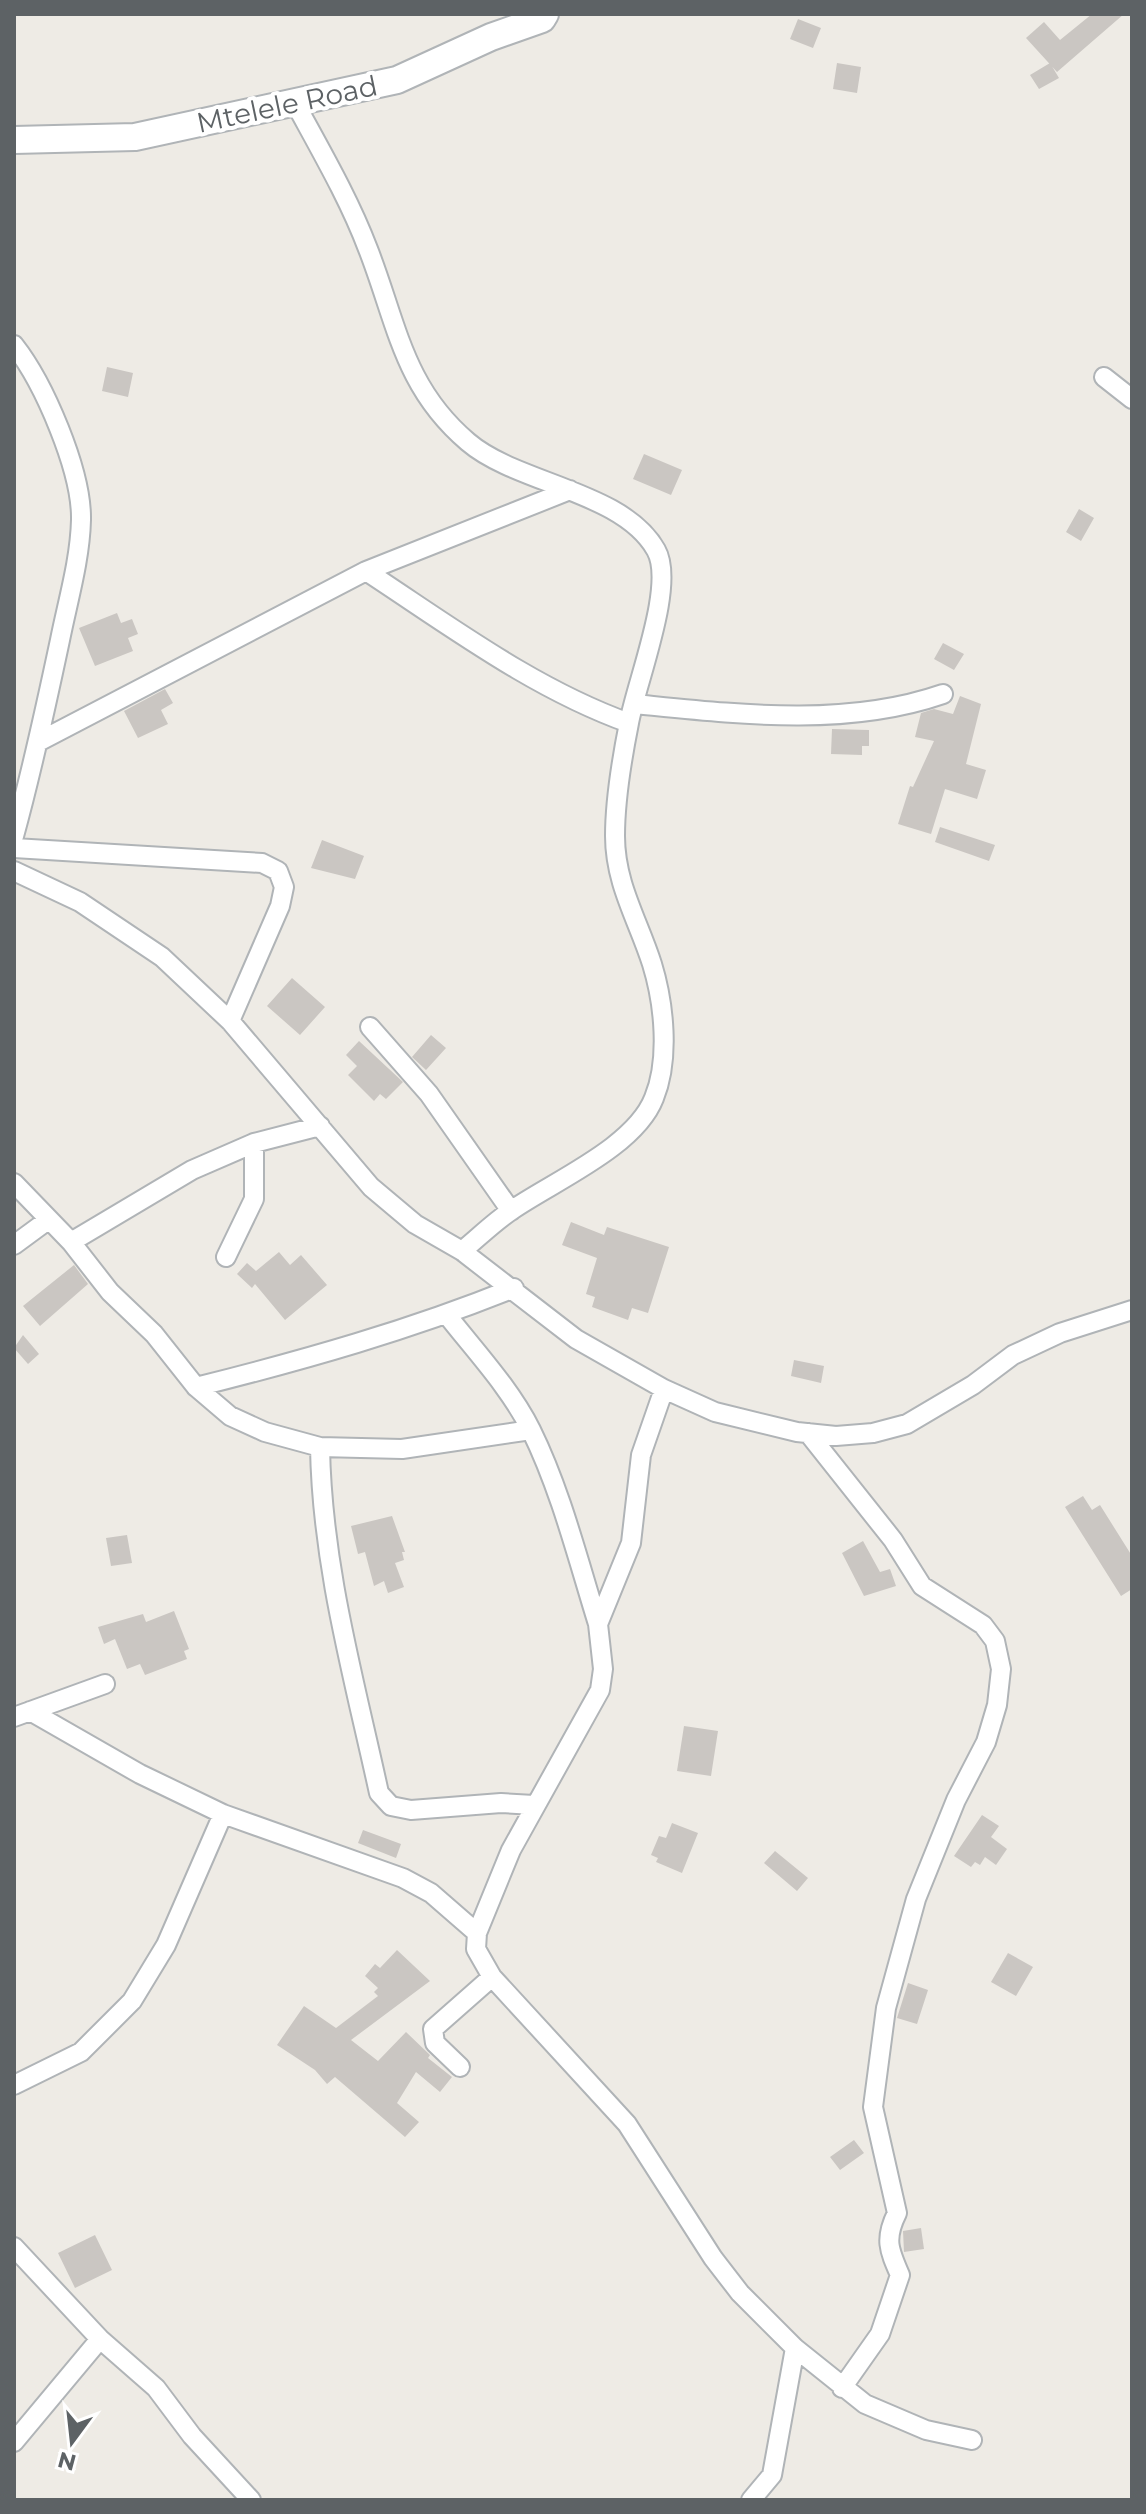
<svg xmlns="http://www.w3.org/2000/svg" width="1146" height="2514" font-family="Montserrat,sans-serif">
	<rect width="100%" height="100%" fill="#eeebe5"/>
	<!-- building -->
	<path fill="#cac6c2" d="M1092,14H1124L1057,72L1026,38L1044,22L1060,40Z
		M798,19L821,28L813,48L790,39Z
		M837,63L861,67L857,93L833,89Z
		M1050,63L1059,78L1039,89L1030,75Z
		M107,367L133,373L128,397L102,391Z
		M644,454L682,470L671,495L633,479Z
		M1079,509L1094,518L1081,541L1066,532Z
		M117,613L121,623L132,619L138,634L128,638L133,651L95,666L79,628Z
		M943,643L964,654L954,670L934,659Z
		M165,689L173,703L161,710L168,724L138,738L124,711Z
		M960,696L981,704L966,764L986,770L977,799L945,789L931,834L898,824L910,786L913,787L934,741L915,737L921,713L934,709L953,714Z
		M832,729L869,730V746H862V755L831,754Z
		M940,827L995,845L989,861L935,842Z
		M322,840L364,856L355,879L311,868Z
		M292,978L325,1007L300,1035L267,1006Z
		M431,1035L446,1048L426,1070L412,1057Z
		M359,1041L403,1082L386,1099L380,1094L374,1101L348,1075L357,1066L346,1055Z
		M571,1222L604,1235L607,1227L669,1247L648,1313L632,1308L628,1320L592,1307L595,1297L586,1294L597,1258L562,1245Z
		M279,1252L290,1265L301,1255L327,1285L285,1320L255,1284L252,1288L237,1274L247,1263L256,1271Z
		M74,1265L88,1284L40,1326L23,1306Z
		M23,1335L39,1354L28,1364L14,1348Z
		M794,1360L824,1366L821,1383L791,1376Z
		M1083,1496L1092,1510L1100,1505L1132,1556V1589L1121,1596L1065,1507Z
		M392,1516L405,1552H402L404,1560L395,1563L404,1587L388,1593L384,1581L374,1586L365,1552L358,1554L351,1526Z
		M127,1535L132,1563L111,1566L106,1538Z
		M863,1541L880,1572L890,1569L896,1586L864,1596L842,1553Z
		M174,1611L189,1649L184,1651L187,1659L145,1675L140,1664L127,1669L115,1639L104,1644L98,1627L143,1614L146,1622Z
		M684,1726L718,1731L711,1776L677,1771Z
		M982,1815L999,1826L991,1837L1007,1849L996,1865L985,1857L980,1865L975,1862L971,1867L954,1856Z
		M672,1823L698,1833L682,1873L656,1862L658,1858L651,1855L659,1836L666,1838Z
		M363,1830L401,1844L396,1858L358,1843Z
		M775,1851L808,1878L797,1891L764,1863Z
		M397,1950L430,1981L351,2040L378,2061L406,2032L430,2055L428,2058L452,2077L440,2092L416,2072L397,2103L419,2122L405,2137L335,2077L327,2084L315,2070L277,2045L304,2006L336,2028L378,1996L374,1992L378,1988L365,1976L375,1964L380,1968Z
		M1008,1953L1033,1967L1016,1996L991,1982Z
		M908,1983L928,1990L917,2024L897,2018Z
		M854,2140L864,2153L840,2170L830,2157Z
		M921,2228L924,2249L904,2252L903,2231Z
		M95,2235L112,2270L75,2288L58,2253Z"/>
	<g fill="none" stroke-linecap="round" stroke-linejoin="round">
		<defs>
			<path id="street" d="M295,103C321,151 349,199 368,249C397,323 403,387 468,442C517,484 623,491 656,550C676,585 636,683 629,723C622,758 615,800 615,836C615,884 638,920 652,964C664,1003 670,1059 654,1098C635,1147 554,1181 512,1210C494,1222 479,1237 462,1251
				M14,345C44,383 82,471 81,520C80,560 68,600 60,640C46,706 32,771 14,836
				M1104,377L1132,399
				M366,571C450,626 534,689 629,723
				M634,704C735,714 845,728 943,694
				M40,741L366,571L570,490
				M14,848L262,863L278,871L284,887L280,906L230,1021
				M14,871L80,902L162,957L230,1021L371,1187L415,1224L462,1251L576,1339L664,1389L715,1412L797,1432L836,1436L873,1433L907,1424L973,1385L1013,1355L1060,1333L1132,1310
				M370,1027L429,1094L511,1211
				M14,1183L71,1242L110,1292L154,1334L196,1387L230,1416L265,1432L320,1447L402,1449L531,1430
				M71,1242L192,1170L254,1143L320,1126
				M14,1245L48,1220
				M226,1257L254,1199V1143
				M447,1315C476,1352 510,1388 531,1430C561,1491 578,1560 598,1624
				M196,1387C304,1360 410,1330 514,1288
				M664,1389L641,1455L631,1543L598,1624L603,1669L600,1690L511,1850L477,1933L476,1949L492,1977L627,2124L713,2258L740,2293L795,2348L865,2404L926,2430L972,2440
				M808,1433L893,1540L922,1586L983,1625L995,1641L1001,1669L997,1705L986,1742L956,1800L916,1899L886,2008L873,2107L897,2213C884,2239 889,2250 900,2275L880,2334L842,2388
				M320,1447C322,1566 354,1678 379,1793L391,1806L411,1810L501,1803L534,1805
				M30,1711L140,1774L223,1814L403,1878L431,1893L477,1933
				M14,1717L105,1684
				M460,2067L435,2043L433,2029L492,1977
				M14,2085L81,2052L132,2001L166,1945L223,1814
				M14,2247L100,2339L156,2388L192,2436L251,2500
				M14,2442L100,2339
				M751,2500L772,2475L795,2348"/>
			<path id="secondary" d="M14,140L135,137L397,80L491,37L542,19L545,14"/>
		</defs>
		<!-- street casing -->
		<use href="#street" stroke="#b0b4b7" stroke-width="22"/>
		<!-- secondary casing -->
		<use href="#secondary" stroke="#b0b4b7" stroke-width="30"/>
		<!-- street -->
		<use href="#street" stroke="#fff" stroke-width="18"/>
		<!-- secondary -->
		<use href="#secondary" stroke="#fff" stroke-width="26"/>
	</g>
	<g text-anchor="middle" stroke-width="8" stroke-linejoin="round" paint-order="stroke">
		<!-- street labels -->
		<g font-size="28" fill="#5d6265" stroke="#fff">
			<text transform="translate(287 104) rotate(-12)" y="10">Mtelele Road</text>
		</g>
	</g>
	<!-- border -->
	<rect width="1146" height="2514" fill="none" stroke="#5d6265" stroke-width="32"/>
	<!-- north arrow -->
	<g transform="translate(72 2442) rotate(195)" stroke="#ffffff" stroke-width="6" paint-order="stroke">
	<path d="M0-6L14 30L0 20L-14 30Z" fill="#5d6265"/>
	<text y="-12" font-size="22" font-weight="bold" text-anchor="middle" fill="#5d6265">N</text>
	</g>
</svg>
